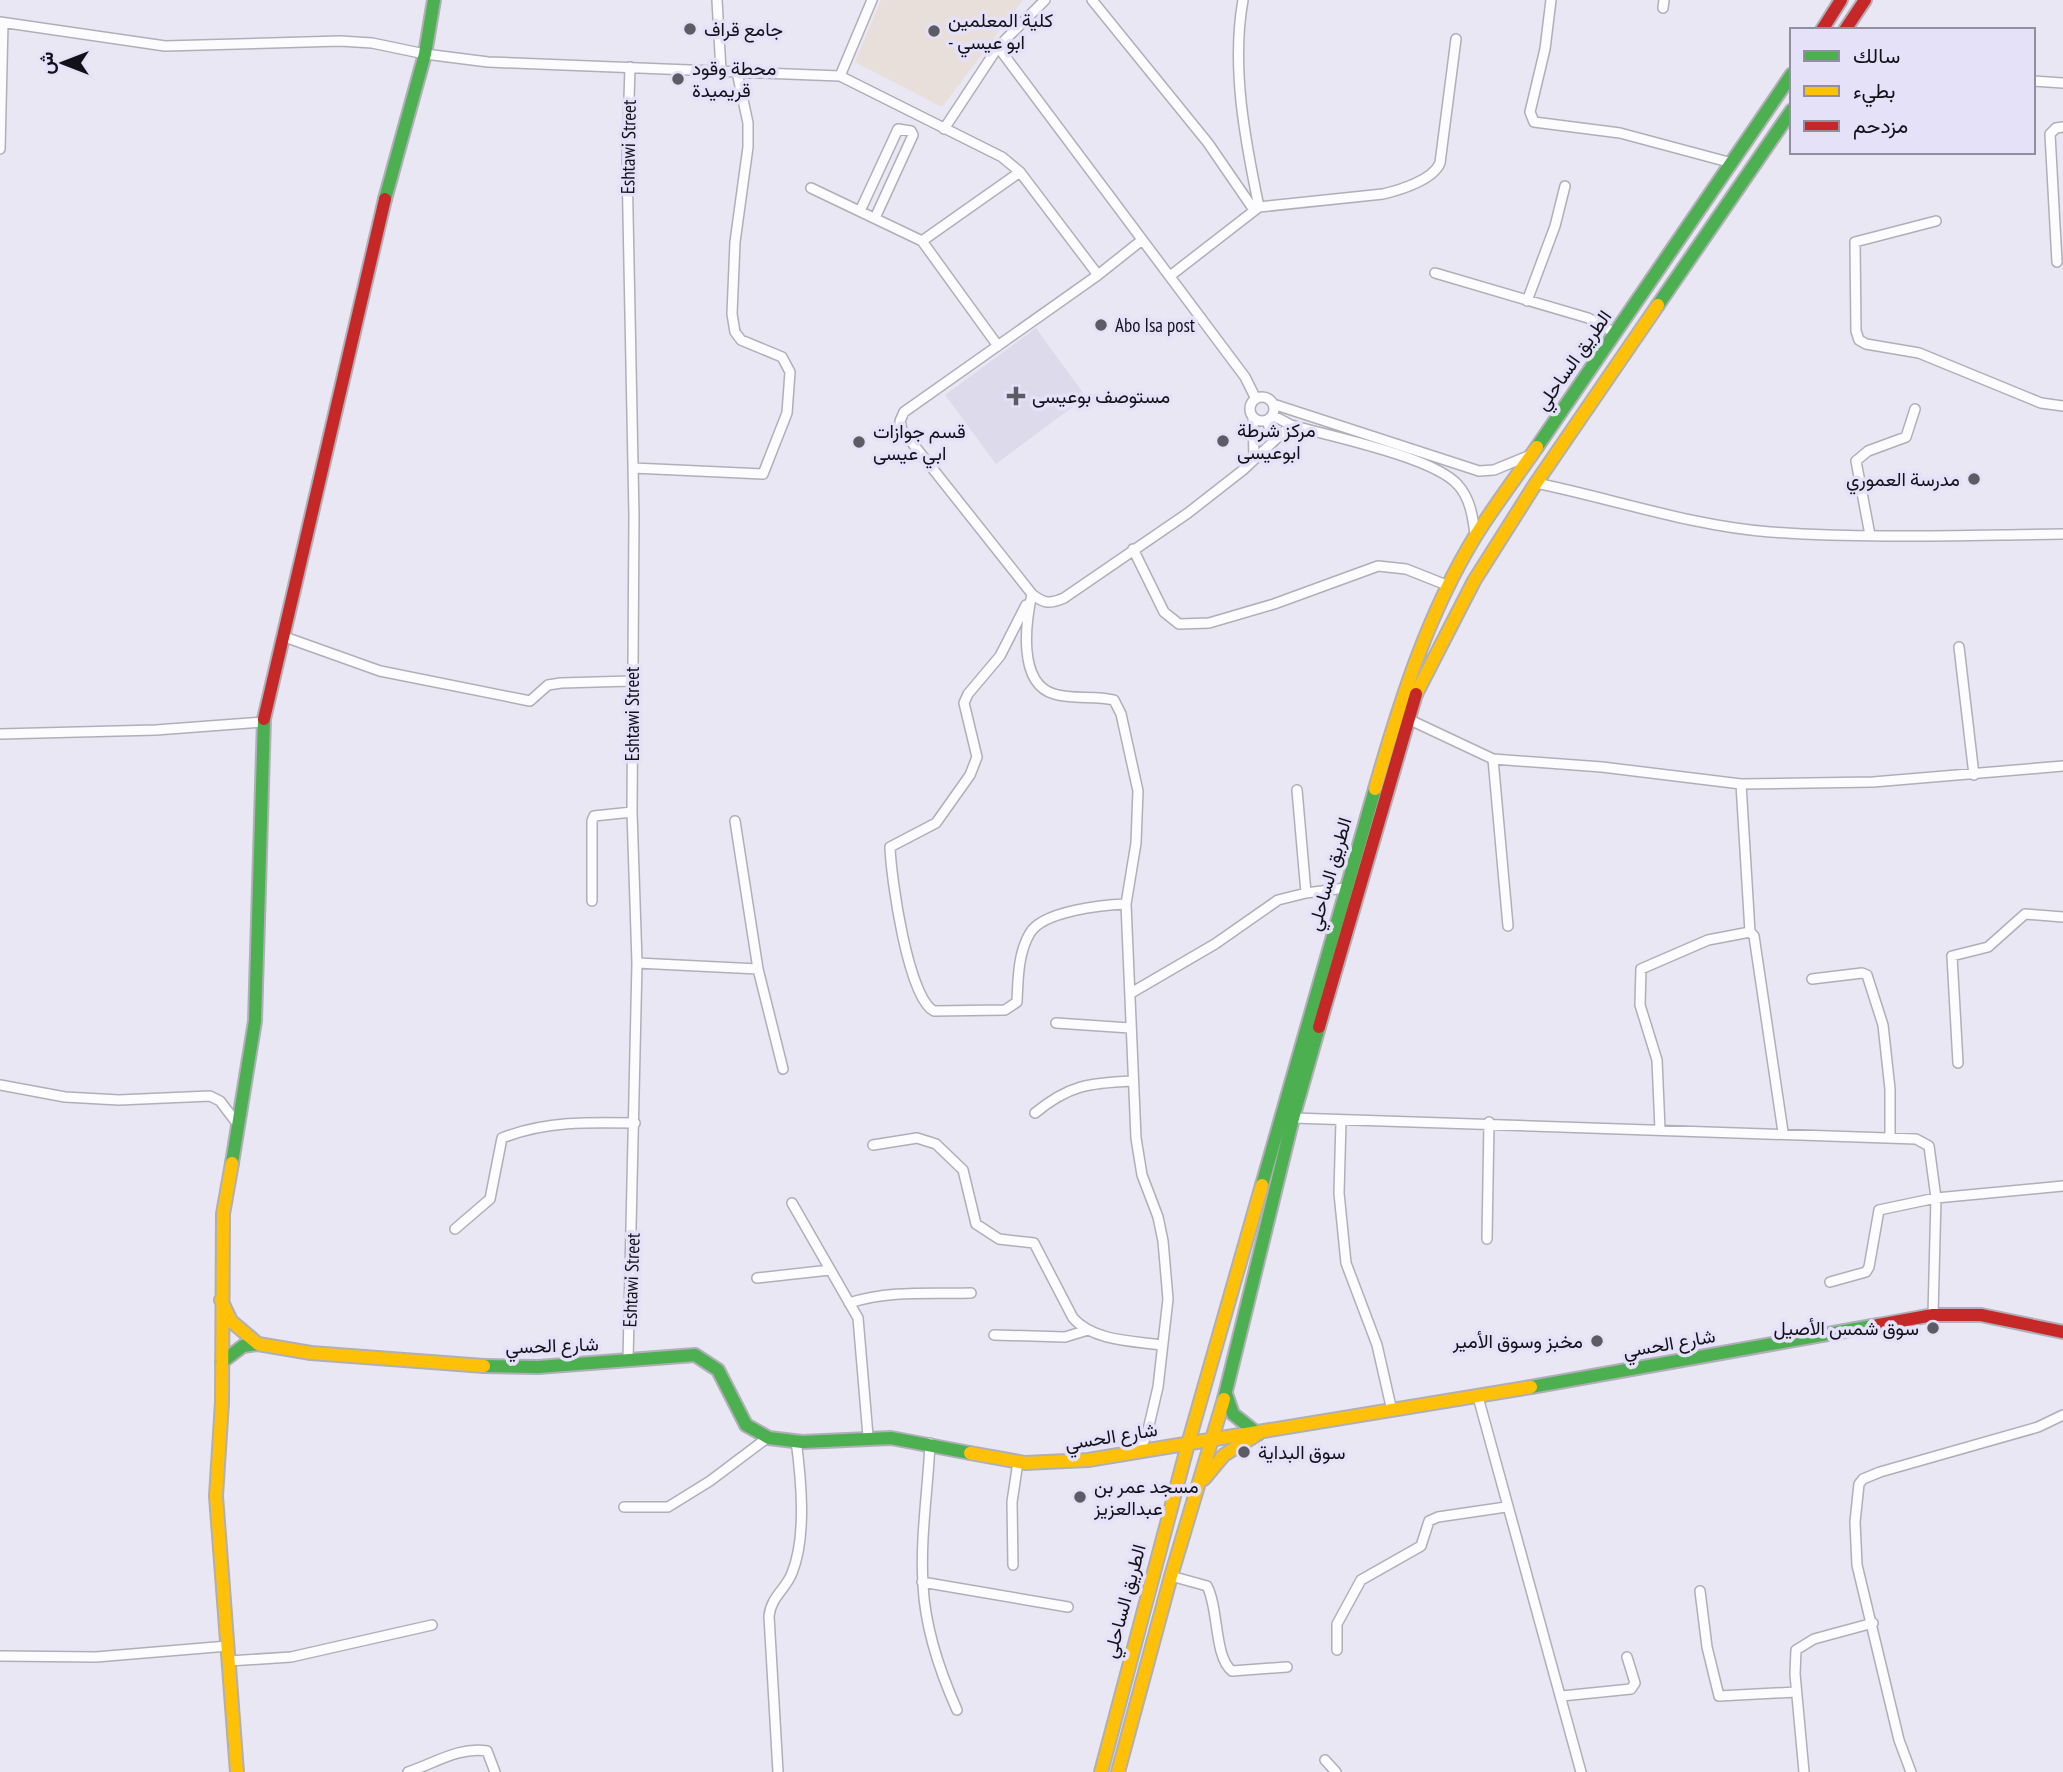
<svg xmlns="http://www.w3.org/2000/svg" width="2063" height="1772" font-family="'PT Sans Narrow',Vazirmatn,sans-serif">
	<rect width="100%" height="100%" fill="#e8e7f3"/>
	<!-- education -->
	<path fill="#e8deda" d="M881,0H1023L942,107L855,62Z"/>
	<!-- medical -->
	<path fill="#dddaeb" d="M1036,328L1086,397L996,464L945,395Z"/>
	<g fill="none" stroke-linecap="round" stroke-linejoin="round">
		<defs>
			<path id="street" d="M717,0L721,71
				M1092,0L1208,143L1254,210
				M1243,0C1231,67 1245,140 1259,207
				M1551,0L1545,49L1530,112L1534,122L1620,133L1732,163
				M1663,8L1664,0
				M0,22L165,46L340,41L372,43L425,54L488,62L840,76L1002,157L1020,172L1098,275L1142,240
				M998,47L1045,0
				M840,76L872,0
				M2033,81L2063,83
				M944,129L998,47L1245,377L1256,399
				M0,149L3,23
				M811,188L922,241L998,346
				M860,211L898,129L911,131L913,135L875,218
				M1936,221L1855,242L1856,331L1859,340L1866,344L1919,353L2041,403L2063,406
				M922,241L1020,172
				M2057,262L2050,134L2056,128L2063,127
				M1435,273L1588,318L1615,333
				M1098,275L904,412L900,421L902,430L1032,594C1044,604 1050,604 1064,598L1188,513L1243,470L1291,425
				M1170,276L1259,207L1383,194C1400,190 1433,180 1440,163L1456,39
				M1527,301L1555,226L1565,186
				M1250 409a12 12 0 1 1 24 0a12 12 0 1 1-24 0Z
				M1273,404L1479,471L1494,470L1528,456
				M1272,415L1291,425C1329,436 1434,457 1458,485C1470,498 1473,517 1475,535
				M1253,417L1254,459
				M1267,420L1273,440
				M633,468L763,474L787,413L790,372L782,357L741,340L735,332L732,314L735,242L748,147V123L737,72
				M1536,483C1614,499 1691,526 1770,532C1867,539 1966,535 2063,534
				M1870,535L1856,461L1868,451L1906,437L1915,409
				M1133,549L1164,612L1179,624L1209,623L1274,604L1378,566L1406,569L1449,586
				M1032,594C1026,621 1017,683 1054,694C1073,700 1095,695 1114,700L1121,714L1138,791L1136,843L1126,904L1136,1138L1142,1175L1158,1217L1163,1241L1168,1299L1158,1387L1147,1434L1139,1452
				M1026,605L1000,656L968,694L964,703L977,757L970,775L936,823L890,847C891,878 908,998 934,1011L1005,1010L1017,1002C1018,979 1018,953 1030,933C1043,911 1102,905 1126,904
				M282,636L380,671L530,701L548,685L561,683L631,681
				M1959,647L1974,775
				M1408,719L1493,759L1602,767L1741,784L1873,782L2063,766
				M0,734L156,730L263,722
				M1493,759L1508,926
				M1741,784L1750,932L1754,936L1783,1132
				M1297,790L1306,893
				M592,901V821L594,816L632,812
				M637,963L758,969L735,821
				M758,969L783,1069
				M1812,979L1862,973L1867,975L1883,1025L1890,1089V1136
				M1131,993L1215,944L1278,900L1306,893L1345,888
				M1056,1023L1130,1028
				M1958,1063L1952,956L1988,947L2025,914L2063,917
				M0,1085L65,1097L119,1100L210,1096L220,1101L236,1122
				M1035,1113C1069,1085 1089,1083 1132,1081
				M1293,1118L1916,1139L1929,1146L1936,1198L1933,1315
				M1341,1121L1339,1193L1346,1263L1377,1345L1392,1411
				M1660,1129L1657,1060L1640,1005L1641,969L1708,940L1750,932
				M873,1145L917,1138L936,1144L963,1170L976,1224L999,1239L1034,1243L1073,1318C1093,1341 1133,1341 1162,1345
				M792,1203L858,1318L868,1436
				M455,1229L490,1199L502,1138C545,1121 589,1122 635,1123
				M1487,1239L1489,1122
				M757,1278L830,1270
				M1830,1282L1866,1272L1869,1267L1879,1210L1936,1198L2063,1186
				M849,1303C891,1290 928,1294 971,1293
				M994,1335L1065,1337L1088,1330
				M628,1360L637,963L632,812L634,516L627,163L630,67
				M1478,1397L1581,1772
				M930,1443C928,1490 920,1538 923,1585C925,1627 940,1672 957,1710
				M624,1507H668L710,1481L767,1438
				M1013,1565L1012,1502L1018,1462
				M1171,1576L1207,1586C1219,1609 1214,1657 1232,1671L1287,1667
				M922,1582L1068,1607
				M1700,1591L1707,1647L1719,1696L1796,1692
				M1337,1650V1624L1361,1580L1421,1546L1429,1521L1438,1517L1506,1507
				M0,1656L96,1657L228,1646
				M229,1661L291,1657L432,1625
				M1562,1696L1631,1689L1635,1683L1627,1657
				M1325,1760L1336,1772
				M408,1772C433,1764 460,1746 487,1751L495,1772
				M778,1772L769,1616C771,1597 786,1589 792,1573C807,1536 801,1478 796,1440
				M1804,1772L1795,1674L1796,1650L1814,1639L1873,1623
				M1911,1772L1899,1740L1857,1565L1855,1522L1859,1484L1863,1479L1880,1472L2038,1427L2063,1415"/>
			<path id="fast" d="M385,199L425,54L434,0
				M1658,305L1792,110
				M1537,447L1792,74
				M232,1163L255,1021L264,719
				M1262,1185L1375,789
				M222,1362L243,1346L258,1344
				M484,1366L538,1367L695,1355L718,1370L746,1425L769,1438L802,1442L891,1438L970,1453
				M1531,1387L1878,1325
				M1226,1394L1233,1414L1258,1434
				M1224,1399L1293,1118L1319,1027"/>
			<path id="slow" d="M1416,694L1474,581L1536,483L1658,305
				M1375,789C1400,702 1428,613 1476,535C1495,505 1517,476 1537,447
				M232,1163L223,1214L222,1402L216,1496L237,1772
				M221,1300L231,1321L258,1344L311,1353L484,1366
				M970,1453L1025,1463L1088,1460L1531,1387
				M1204,1479L1224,1455L1258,1434
				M1101,1772L1188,1444L1262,1185
				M1118,1772L1171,1576L1224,1399"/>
			<path id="jam" d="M1822,30L1841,0
				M1845,30L1865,0
				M264,719L385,199
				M1319,1027L1416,694
				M1878,1325L1933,1315H1981L2063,1332"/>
		</defs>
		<!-- street casing -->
		<use href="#street" stroke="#b0afb8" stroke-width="12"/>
		<!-- fast casing -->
		<use href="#fast" stroke="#b0afb8" stroke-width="16"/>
		<!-- slow casing -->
		<use href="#slow" stroke="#b0afb8" stroke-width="16"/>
		<!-- jam casing -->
		<use href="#jam" stroke="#b0afb8" stroke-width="16"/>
		<!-- street -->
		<use href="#street" stroke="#fcfbfd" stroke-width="9"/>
		<!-- fast -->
		<use href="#fast" stroke="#4caf50" stroke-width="12"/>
		<!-- slow -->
		<use href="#slow" stroke="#ffc107" stroke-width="12"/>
		<!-- jam -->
		<use href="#jam" stroke="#c62828" stroke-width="12"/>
	</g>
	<!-- markers -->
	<g fill="#5d5c65" stroke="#e4e1f9" stroke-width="2.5">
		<circle cx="690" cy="29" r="7"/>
		<circle cx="934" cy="31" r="7"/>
		<circle cx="678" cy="79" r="7"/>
		<circle cx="1101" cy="325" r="7"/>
		<path d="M1012.5 385.5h7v7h7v7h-7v7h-7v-7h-7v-7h7z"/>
		<circle cx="1223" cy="441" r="7"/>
		<circle cx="859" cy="442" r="7"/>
		<circle cx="1974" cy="479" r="7"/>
		<circle cx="1933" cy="1328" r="7"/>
		<circle cx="1597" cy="1341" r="7"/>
		<circle cx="1244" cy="1452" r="7"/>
		<circle cx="1080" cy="1497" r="7"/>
	</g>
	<g text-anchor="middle" stroke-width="7" stroke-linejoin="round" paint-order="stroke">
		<!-- poi labels -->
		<g font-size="19" fill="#121119" stroke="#e4e1f9" text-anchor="start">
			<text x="948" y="27">كلية المعلمين<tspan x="948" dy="22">- ابو عيسي</tspan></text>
			<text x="704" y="36">جامع قراف</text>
			<text x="692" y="75">محطة وقود<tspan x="692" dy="22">قريميدة</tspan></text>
			<text x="1115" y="332">Abo Isa post</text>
			<text x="1032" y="403">مستوصف بوعيسى</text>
			<text x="1237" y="437">مركز شرطة<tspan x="1237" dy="22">ابوعيسى</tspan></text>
			<text x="873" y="438">قسم جوازات<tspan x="873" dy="22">ابي عيسى</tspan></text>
			<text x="1960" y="486" text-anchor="end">مدرسة العموري</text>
			<text x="1919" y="1335" text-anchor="end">سوق شمس الأصيل</text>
			<text x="1583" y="1348" text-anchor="end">مخبز وسوق الأمير</text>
			<text x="1258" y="1459">سوق البداية</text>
			<text x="1094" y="1493">مسجد عمر بن<tspan x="1094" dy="22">عبدالعزيز</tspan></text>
		</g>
		<!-- street labels -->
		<g font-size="19" fill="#121119" stroke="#e4e1f9">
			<text transform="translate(628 147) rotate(-89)" y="7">Eshtawi Street</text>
			<text transform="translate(1573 360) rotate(-55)" y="7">الطريق الساحلي</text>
			<text transform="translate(632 714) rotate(-90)" y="7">Eshtawi Street</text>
			<text transform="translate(1329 874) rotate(-74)" y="7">الطريق الساحلي</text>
			<text transform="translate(631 1280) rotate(-88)" y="7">Eshtawi Street</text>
			<text transform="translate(1669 1343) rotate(-10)" y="7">شارع الحسي</text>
			<text transform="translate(552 1345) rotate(-2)" y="7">شارع الحسي</text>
			<text transform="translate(1111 1436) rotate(-9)" y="7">شارع الحسي</text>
			<text transform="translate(1124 1601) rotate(-75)" y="7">الطريق الساحلي</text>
		</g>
	</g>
	<!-- legend -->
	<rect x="1790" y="28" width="245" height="126" fill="#e4e1f9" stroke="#908e9f" stroke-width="2"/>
	<rect x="1804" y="51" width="35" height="10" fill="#4caf50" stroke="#908e9f" stroke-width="2"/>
	<text x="1853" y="63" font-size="21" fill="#121119">سالك</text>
	<rect x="1804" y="86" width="35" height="10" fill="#ffc107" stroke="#908e9f" stroke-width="2"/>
	<text x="1853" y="98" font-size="21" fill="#121119">بطيء</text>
	<rect x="1804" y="121" width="35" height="10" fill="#c62828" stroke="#908e9f" stroke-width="2"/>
	<text x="1853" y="133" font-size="21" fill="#121119">مزدحم</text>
	<!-- north arrow -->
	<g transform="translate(63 63) rotate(270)" stroke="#e4e1f9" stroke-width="5" paint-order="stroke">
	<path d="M0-5L12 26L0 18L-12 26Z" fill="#121119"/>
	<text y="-10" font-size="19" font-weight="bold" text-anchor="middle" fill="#121119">ش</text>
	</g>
</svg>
